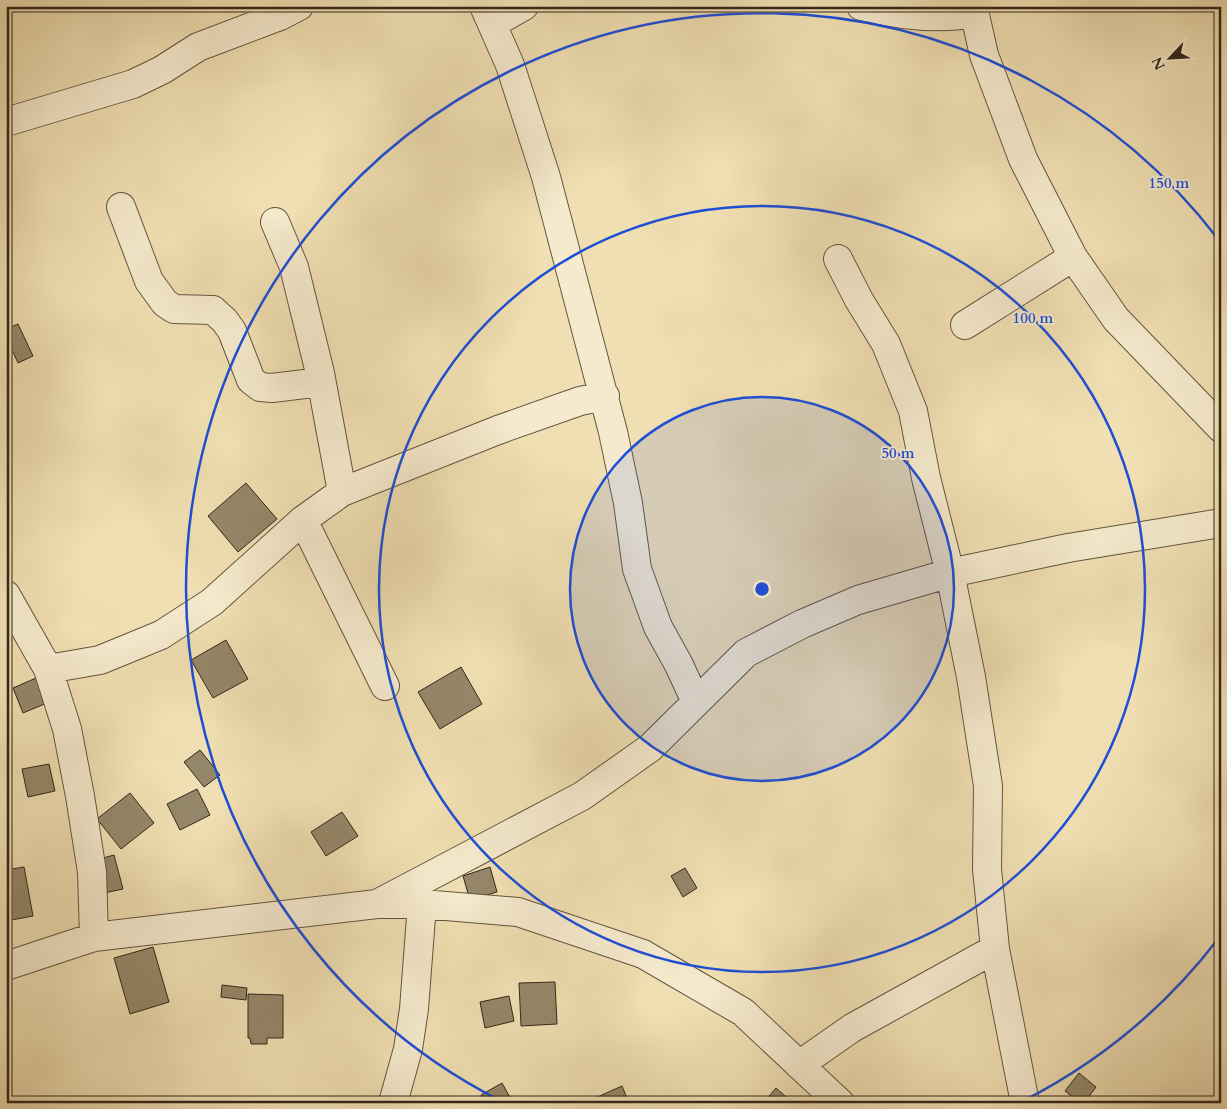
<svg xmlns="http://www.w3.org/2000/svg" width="1227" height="1109" font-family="Cardo,serif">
	<rect width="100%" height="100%" fill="#f0dfb2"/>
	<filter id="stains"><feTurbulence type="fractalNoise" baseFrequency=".004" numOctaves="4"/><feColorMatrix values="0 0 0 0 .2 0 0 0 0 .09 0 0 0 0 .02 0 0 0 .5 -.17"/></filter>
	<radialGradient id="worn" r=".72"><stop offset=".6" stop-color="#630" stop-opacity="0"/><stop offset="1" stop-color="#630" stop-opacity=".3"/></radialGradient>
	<!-- building -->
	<path fill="#958769" stroke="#32271a" d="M18,324L33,356L18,363L6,337V329Z
		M246,483L277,519L238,552L208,516Z
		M226,640L248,679L213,698L191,660Z
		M461,667L482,704L440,729L418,692Z
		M36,678L47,703L23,713L13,688Z
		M200,750L220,775L204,787L184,762Z
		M49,764L55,791L28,797L22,769Z
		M197,789L210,815L180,830L167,804Z
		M130,793L154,823L121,849L97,819Z
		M342,812L358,836L326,856L311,832Z
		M114,855L123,889L104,893L96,860Z
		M24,867L33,916L6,921V870Z
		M490,867L497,892L470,900L463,876Z
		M685,868L697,888L683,897L671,876Z
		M153,947L169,1002L130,1014L114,958Z
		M555,982L557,1024L521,1026L519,983Z
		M222,985L247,988L246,1000L221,997Z
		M248,994L283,995V1038H267V1044H251L250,1038H248Z
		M509,996L514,1021L485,1028L480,1002Z
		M1079,1073L1096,1087L1084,1103H1080L1065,1091Z
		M502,1083L513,1103H485L481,1095Z
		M622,1086L629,1103H597L595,1098Z
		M776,1088L793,1103H763Z"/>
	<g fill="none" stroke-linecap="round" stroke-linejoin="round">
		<defs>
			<path id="minor" d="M484,6L510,65L546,177L613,432L628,503L637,569L658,627L679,665L696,702
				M861,6C897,15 937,20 974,13
				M973,6L984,55L1023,159L1073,257L1116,319L1221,428
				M492,24L524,6
				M6,122L133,84L162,70L198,47L280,16L299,6
				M121,207L149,281L165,303L174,309L213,310L225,321L232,331L251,380L260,387L272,388L321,382
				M275,222L294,267L320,373L342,492
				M838,259L859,300L886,344L913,411L926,478L950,573L971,677L988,786L987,869L995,949L1025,1103
				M965,325L1073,257
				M303,520L385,686
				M6,595L48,669L67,729L80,796L92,872L94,937
				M48,669L100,660L161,635L212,602L303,520L342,492L498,430L580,401L605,396
				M382,904H422L518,912L643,954L743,1012L840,1103
				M6,966L94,937L377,904L582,796L650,748L746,653L802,624L858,600L950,573L1068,548L1221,523
				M799,1065L852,1028L995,949
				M393,1103L408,1049L414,1009L422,904"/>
		</defs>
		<!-- minor casing -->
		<use href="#minor" stroke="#625540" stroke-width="30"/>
		<!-- minor -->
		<use href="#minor" stroke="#f5eacd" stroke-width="28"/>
	</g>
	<!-- distance rings -->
	<circle cx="762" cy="589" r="192" fill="#1d4ed8" fill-opacity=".12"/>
	<g fill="none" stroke="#1d4ed8" stroke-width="2.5">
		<circle cx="762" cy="589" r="192"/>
		<circle cx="762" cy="589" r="383"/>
		<path d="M1218 939A575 575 0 0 1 1023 1101M501 1101A575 575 0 1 1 1218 239"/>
	</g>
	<circle cx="762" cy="589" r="8" fill="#1d4ed8" stroke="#f5eacd" stroke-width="2.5"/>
	<g font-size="15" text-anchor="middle" font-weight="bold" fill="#1d4ed8" stroke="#f5eacd" stroke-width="4" stroke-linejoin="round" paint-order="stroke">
		<text x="1169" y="188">150 m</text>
		<text x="1033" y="323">100 m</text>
		<text x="898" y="458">50 m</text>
	</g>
	<!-- margin -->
	<rect width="1227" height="1109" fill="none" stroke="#f0dfb2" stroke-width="25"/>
	<rect x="8" y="8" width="1212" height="1094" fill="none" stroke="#32271a" stroke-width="2.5"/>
	<rect x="12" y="12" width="1202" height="1084" fill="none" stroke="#32271a"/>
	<!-- north arrow -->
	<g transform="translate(1170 58) rotate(245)" stroke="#f5eacd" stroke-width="4" paint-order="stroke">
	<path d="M0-4L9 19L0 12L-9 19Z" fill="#32271a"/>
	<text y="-8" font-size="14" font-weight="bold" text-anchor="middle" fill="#32271a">N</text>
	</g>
	<rect width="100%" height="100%" filter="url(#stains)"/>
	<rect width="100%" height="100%" fill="url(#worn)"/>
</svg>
